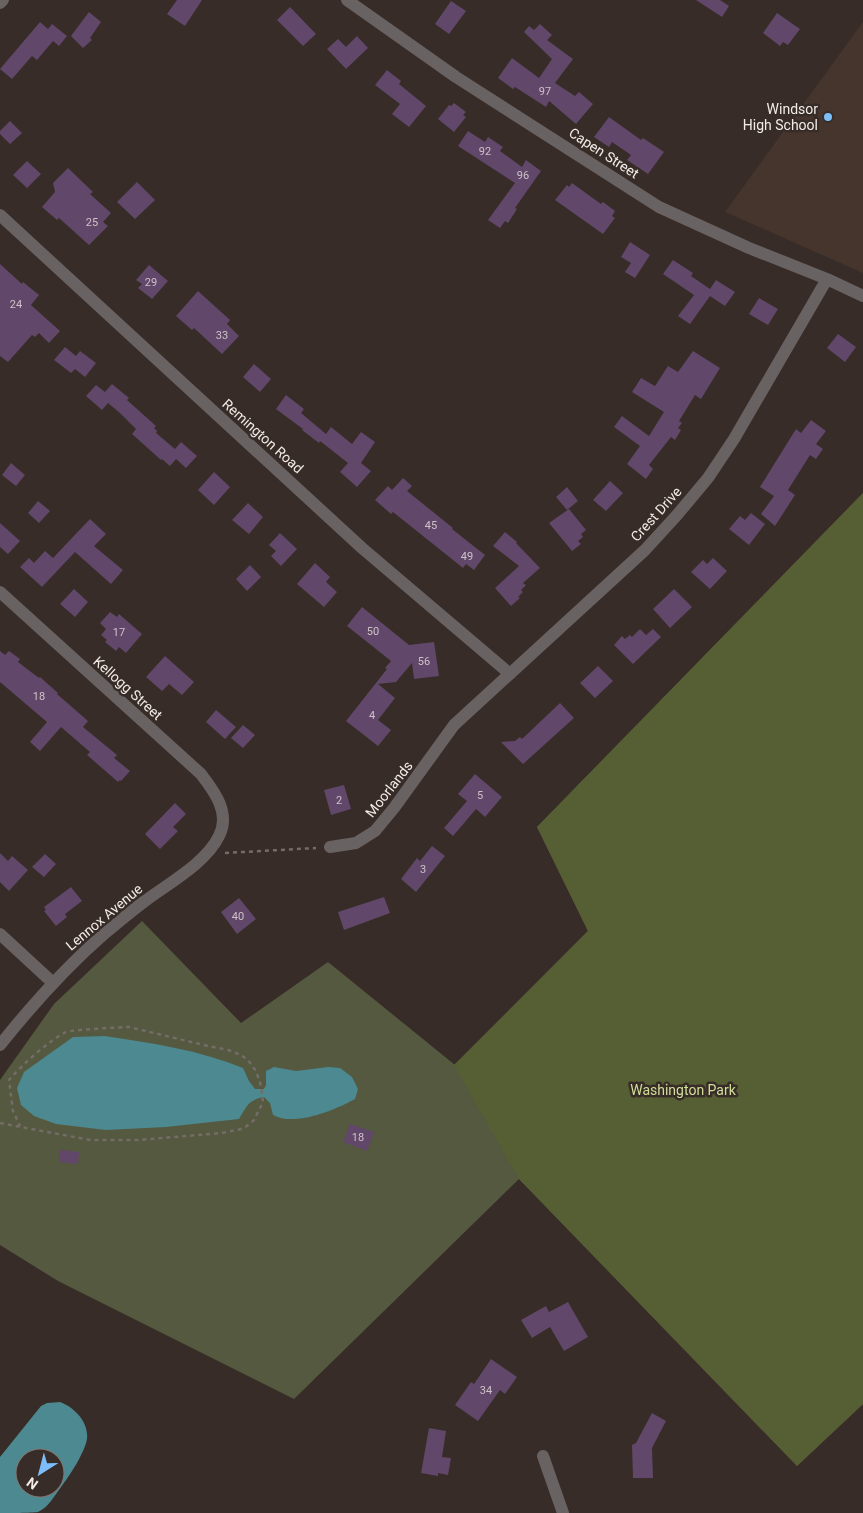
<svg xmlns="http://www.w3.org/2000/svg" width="863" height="1513" font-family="Roboto,sans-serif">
	<rect width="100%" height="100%" fill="#372c27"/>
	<!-- built -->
	<path fill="#46352d" d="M863,22V273L725,212Z"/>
	<!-- green -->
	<path fill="#54593f" d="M863,493V1404L797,1466L519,1179L294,1399L58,1281L0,1245V1080L54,1004L142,921L241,1023L328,962L455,1065L588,931L537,827Z"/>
	<!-- forest -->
	<path fill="#565e33" d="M863,493V1404L797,1466L519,1179L454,1065L588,931L537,827Z"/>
	<!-- water -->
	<path fill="#4d8990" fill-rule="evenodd" d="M105,1036C152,1043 199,1050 243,1068L249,1081L255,1089H264L266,1085V1071L274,1067L296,1071L328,1067L340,1068L352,1077L358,1089L355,1099C335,1110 295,1127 273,1115L270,1103L264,1097C248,1100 247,1106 239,1119L166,1127L106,1130L56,1124L34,1116L21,1105L17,1088L24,1072L73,1037Z
		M60,1402C74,1407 89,1422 87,1439C84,1454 70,1475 61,1487C55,1495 48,1508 38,1512C31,1513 9,1513 0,1513V1457L41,1406L47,1403ZM25,1458H55V1488H25Z"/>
	<!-- building -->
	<path fill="#614769" d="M177,0H202L185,26L167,14Z
		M696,0H720L729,6L722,17Z
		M451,1L466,11L449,34L435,24Z
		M290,7L316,34L303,46L277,20Z
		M89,12L101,22L90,38L92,40L83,48L71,36Z
		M777,13L800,29L788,45L783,42L780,46L763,33Z
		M40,22L48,29L52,24L67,36L59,46L53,41L37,60L32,56L12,79L0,69Z
		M540,24L552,35L547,40L573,59L555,83L575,96L579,92L593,104L576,124L549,101L546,107L515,87L513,89L498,78L512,58L539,78L552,59L524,32L529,26L534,30Z
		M357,36L368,48L346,69L327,49L338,39L346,47Z
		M387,70L401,81L399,84L426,106L409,127L392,114L400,104L375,85Z
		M454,103L466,112L463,115L466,117L454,132L438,119L449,105L451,106Z
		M609,117L641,140L643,138L664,152L648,174L627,160L631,155L612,142L609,147L594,137Z
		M10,121L22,133L10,144L0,134V131Z
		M468,131L485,142L488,137L503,147L500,151L522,167L526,160L541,171L515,208L517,209L508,223L505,221L500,228L488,220L515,183L458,146Z
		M27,161L41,174L27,188L13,175Z
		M68,168L93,192L90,194L111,213L103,222L108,226L89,245L59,218L57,220L42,207L55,192L53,183Z
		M137,182L155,200L135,219L117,202Z
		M572,183L601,204L603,202L615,211L612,216L615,218L603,234L555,200L567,185L569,187Z
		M630,242L650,255L635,278L625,272L631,263L621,257Z
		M673,260L693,273L691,276L710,289L716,280L735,292L725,306L710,296L690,324L678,316L694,295L663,274Z
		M0,264L22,284L23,282L39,295L31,305L60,331L49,343L39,333L35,337L32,335L8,362L0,356Z
		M149,265L168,281L152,299L138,288L142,284L136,280Z
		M198,291L230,320L227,324L239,336L222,354L194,328L192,330L176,316Z
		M759,298L778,309L768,325L749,314Z
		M838,334L856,347L845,362L827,348Z
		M65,347L76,356L80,351L96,363L85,377L75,369L71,373L54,360Z
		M693,351L720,368L701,399L695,395L679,421L682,423L678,428L681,430L675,440L671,437L649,465L653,469L646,479L627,464L640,446L614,427L622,416L649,436L664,412L632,392L641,378L655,386L668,366L678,372Z
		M254,364L271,379L260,392L243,377Z
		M112,384L129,398L127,400L156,426L154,428L157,431L156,433L175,449L181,442L197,456L186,468L176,459L170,466L162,459L161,460L132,434L136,429L120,413L108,403L102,410L86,396L96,385L105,392Z
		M286,395L304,409L301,413L326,434L331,427L352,444L361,432L375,442L361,463L371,471L357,487L340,472L348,463L320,441L319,443L302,430L303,429L276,409Z
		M811,420L826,431L816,444L823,449L816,459L810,455L788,490L795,495L775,526L761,514L774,496L760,487L796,429L801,433Z
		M11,463L25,475L16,486L2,475Z
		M214,472L230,487L214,505L198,490Z
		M403,478L412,486L407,491L453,528L452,529L485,555L474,570L466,564L463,568L393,512L391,514L375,500L388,486L392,490Z
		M610,481L623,493L606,511L593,500Z
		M567,487L578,501L567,510L556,497Z
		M38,501L50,511L39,523L28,513Z
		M248,503L263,517L249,534L232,520Z
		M569,509L586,530L581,534L583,537L578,541L581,544L572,551L549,523Z
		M751,513L765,524L749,545L729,529L740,516L745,520Z
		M90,519L106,534L94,546L123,570L111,584L75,552L42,587L20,567L29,558L34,563L45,551L53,558Z
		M0,523L20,541L8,554L0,547Z
		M505,532L517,542L516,543L540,568L523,583L526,585L521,590L523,592L518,597L520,598L511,606L495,588L519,566L493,546Z
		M280,533L297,549L281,566L271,556L276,551L269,545Z
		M713,558L727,571L710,589L691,572L703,560L707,564Z
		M315,563L330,577L326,582L337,592L324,607L297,584Z
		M250,565L261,577L247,591L236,579Z
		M74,589L88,602L75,617L60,604Z
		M674,589L692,607L670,628L653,609Z
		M362,607L409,645L434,642L439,676L414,679L412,663L396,682L378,684L395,698L378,720L391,730L378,746L346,721L387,669L385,668L391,661L347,626Z
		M110,612L117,617L119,614L142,634L126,653L119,647L116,651L105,642L107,640L101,635L106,629L100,623Z
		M640,629L646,635L653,629L661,637L633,664L614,645L622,636L625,639L630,635L632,637Z
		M0,651L5,655L9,651L20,659L18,662L39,678L40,677L58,693L57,694L88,721L83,727L117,755L114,758L130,771L121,781L120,780L118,782L87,755L90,752L61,727L40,751L30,742L47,722L0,682Z
		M165,656L194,682L182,695L169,684L162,691L146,677Z
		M598,666L613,681L595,698L580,683Z
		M560,703L574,718L523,764L501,742L515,741L520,737L522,739Z
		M216,710L236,727L225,739L206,722Z
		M243,725L255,735L243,748L231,738Z
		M475,774L502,797L485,817L476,809L453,836L444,828L467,801L458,794Z
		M344,785L351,809L331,815L324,790Z
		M175,803L186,814L173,827L178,831L160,849L145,834Z
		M432,846L445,856L416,892L401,879L417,858L420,861Z
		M0,853L8,861L12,856L28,870L9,891L0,882Z
		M45,854L56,864L44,877L32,867Z
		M71,887L82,901L65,914L67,917L56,926L44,911L46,910L44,907Z
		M384,897L390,913L344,930L338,912Z
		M239,898L256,919L237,934L221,912Z
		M350,1124L374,1132L367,1151L343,1142Z
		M60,1150L79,1152L78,1164L59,1162Z
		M568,1302L588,1337L564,1351L550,1327L532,1338L521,1320L546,1306L549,1312Z
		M491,1359L517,1377L505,1394L500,1390L478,1421L455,1405L471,1382L474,1384Z
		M652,1413L666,1421L652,1448L653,1478H633L632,1445L636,1443Z
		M429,1428L446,1431L442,1457L451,1458L448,1475L438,1473V1476L421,1473Z"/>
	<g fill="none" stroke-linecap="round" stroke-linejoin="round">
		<!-- path -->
		<path stroke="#756c67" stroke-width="2.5" stroke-dasharray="4 4" stroke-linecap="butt" d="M225,853L316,848
			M0,1123L90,1140H138L222,1133L241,1129L247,1126L254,1120L263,1102L261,1086L256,1071L248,1060L241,1055L228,1050L208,1046L129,1027C122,1027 70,1030 66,1032C48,1041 22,1065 9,1080L13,1111L20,1126"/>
		<!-- minor -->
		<path stroke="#696262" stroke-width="12" d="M347,0L456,77L659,207L749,248L827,279L863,296
			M0,3L3,0
			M0,215L362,548L510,674
			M0,592L201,774C214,791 231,813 219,836C206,863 169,883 145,901C131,911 118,923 104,934C65,968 32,1005 0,1045
			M330,847L356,843L375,831L394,808L454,725L645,550L677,515L708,478L734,439L827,279
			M0,934L52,982
			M543,1456L563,1513"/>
	</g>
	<!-- markers -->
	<circle fill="#7dbef9" stroke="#372c27" stroke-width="2" cx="828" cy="117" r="5"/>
	<g text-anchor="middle" stroke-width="5" stroke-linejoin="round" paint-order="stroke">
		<!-- number labels -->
		<g font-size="11" fill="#cec2c8">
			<text x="545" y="95">97</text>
			<text x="485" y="155">92</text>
			<text x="523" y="179">96</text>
			<text x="92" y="226">25</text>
			<text x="151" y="286">29</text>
			<text x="16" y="308">24</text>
			<text x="222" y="339">33</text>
			<text x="431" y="529">45</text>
			<text x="467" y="560">49</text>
			<text x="373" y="635">50</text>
			<text x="119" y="636">17</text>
			<text x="424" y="665">56</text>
			<text x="39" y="700">18</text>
			<text x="372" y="719">4</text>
			<text x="480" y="799">5</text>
			<text x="339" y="804">2</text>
			<text x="423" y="873">3</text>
			<text x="238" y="920">40</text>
			<text x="358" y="1141">18</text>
			<text x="486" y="1394">34</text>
		</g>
		<!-- poi labels -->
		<g font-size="14" fill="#f2ebe7" stroke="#372c27" text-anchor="end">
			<text x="818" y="114">Windsor<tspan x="818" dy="16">High School</tspan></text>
		</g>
		<!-- street labels -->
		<g font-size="14" fill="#f2ebe7" stroke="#372c27">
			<text transform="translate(604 153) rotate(33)" y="5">Capen Street</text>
			<text transform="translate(263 436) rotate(42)" y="5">Remington Road</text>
			<text transform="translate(656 514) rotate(-48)" y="5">Crest Drive</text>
			<text transform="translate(128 688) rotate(42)" y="5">Kellogg Street</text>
			<text transform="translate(389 789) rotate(-52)" y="5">Moorlands</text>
			<text transform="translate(104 917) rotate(-40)" y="5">Lennox Avenue</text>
		</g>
		<!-- park labels -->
		<g font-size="14" fill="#d1df98" stroke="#372c27">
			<text x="683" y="1095">Washington Park</text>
		</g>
	</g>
	<!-- north arrow -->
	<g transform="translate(40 1473) rotate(216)"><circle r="24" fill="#372c27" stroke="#827874"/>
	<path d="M0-4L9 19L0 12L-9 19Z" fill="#7dbef9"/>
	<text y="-8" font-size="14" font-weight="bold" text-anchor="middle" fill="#f2ebe7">N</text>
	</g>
</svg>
